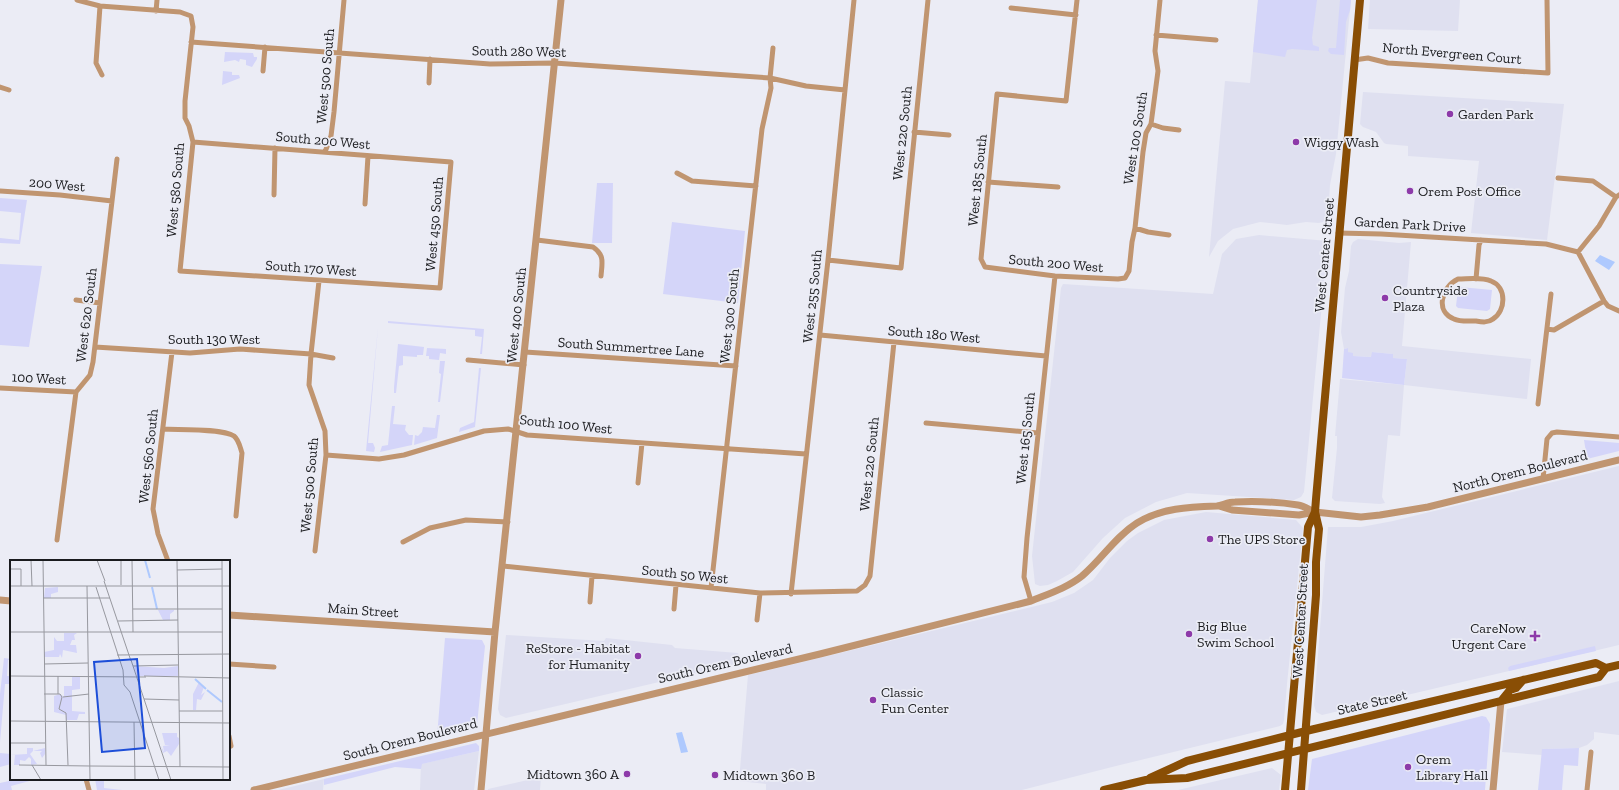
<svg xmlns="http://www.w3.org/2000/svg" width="1619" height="790" font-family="'Zilla Slab',serif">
	<rect width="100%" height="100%" fill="#ebecf5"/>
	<!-- built -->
	<path fill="#dfe0f0" d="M1258,0H1351L1336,154L1330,185L1328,216L1323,222L1319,223L1306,222L1287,225L1260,222L1233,229L1218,241L1209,257L1225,81L1250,83Z
		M1370,0H1460L1458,31L1368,29Z
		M1363,92L1564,104L1547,240L1471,233L1479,161L1408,156V146L1386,144L1384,143L1376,132L1363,127L1360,124Z
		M1259,235L1328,241L1304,492L1301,497L1294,500L1187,493L1156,502L1125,518L1103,538L1073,572L1057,581L1048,585L1040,586L1035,584L1032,556L1061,288L1063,284L1213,294L1222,254L1236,239Z
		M1358,239L1399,243L1411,242L1402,346L1531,359L1527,399L1404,385L1400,436L1388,435L1382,497L1385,503L1380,504L1335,501L1332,498L1337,448V436H1335L1340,379L1404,385L1407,359L1393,358V354L1372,352V357L1353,356L1348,352V348L1344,349L1341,332L1345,288L1349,271L1351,246L1353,242Z
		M1619,466V645L1322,715L1316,712L1314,705L1328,527H1361L1393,521Z
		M1206,512L1296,520L1303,528L1287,684L1284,720L1283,724L1280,726L1116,766L1022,790H766V784L739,781L748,675L1052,602L1074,593L1093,580L1110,558L1127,541L1138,533L1164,520Z
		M506,635L604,641L606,638L672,645L675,648L738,653L740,663L506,718L500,715L498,709Z
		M1619,681V735L1594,732V739L1587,745L1579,748L1542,749V755L1502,752L1507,709Z
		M479,751L474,790H420L421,764Z
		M1272,768L1281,775L1279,790H1178Z
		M541,777L540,790H488V789Z
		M324,779L323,790H278Z"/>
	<!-- green -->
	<path fill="#d4d5f9" d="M1258,0H1317L1312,38L1313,45L1319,47V51L1292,49L1287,50L1285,57L1253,52Z
		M1340,0H1351L1350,10L1346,22L1344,55L1331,54L1328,51L1329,48H1336Z
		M225,52L253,53L254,57H257V59L252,67L246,65V60L240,59L239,62L235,60L224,62Z
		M223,71L232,72V75H239L240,78L222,85Z
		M597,183H613L612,243H592Z
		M0,198L27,200L20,244L0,243V238L19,240L21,213L0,211Z
		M672,222L745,231L738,303L663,294Z
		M0,264L42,266L29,347L0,345Z
		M1460,287L1492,290L1490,309L1487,311L1458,308L1456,306L1458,289Z
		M388,321L484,329L482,354H480L482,337L475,336V330L388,323Z
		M378,327L368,443H373L375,448L374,452L366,451Z
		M398,344L424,347L423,355H417V357L403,356V365L399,366L396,393H394V387Z
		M427,348L446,349V354L440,353L439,360L429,359V356H426Z
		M1348,348V352L1353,353V356L1371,357L1372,352L1393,354V358L1407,359L1404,385L1342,378L1344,349Z
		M440,361H445L440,402H438L441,374L439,373Z
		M479,368H481L475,427L459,432L460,428L474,422Z
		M392,406H395L393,424L406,425L405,430L409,435H413L412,445L380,452L382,446L388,445Z
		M437,415H440L437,438L414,445L415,435L418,436L422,432L423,427L435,428Z
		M1584,440L1619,443V451L1587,459Z
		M445,638L482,640L485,646L477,725L473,729L437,737Z
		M1595,646L1596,651L1509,671L1508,668L1510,666Z
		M4,658L11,659V660H8L7,676H11V684H5L0,742V694Z
		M1482,716L1486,717L1490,724L1485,790H1308L1312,759Z
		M476,743L479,746V751L422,764L421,769L395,767L324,785V779Z
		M1579,748L1578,766L1564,765L1562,790H1538L1542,749Z
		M0,753L11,754V764L0,767Z
		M18,779H37L11,786L12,790H0V783Z
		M95,779H104V788L122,790H97Z"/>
	<!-- water -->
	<path fill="#aec9fe" d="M1600,255L1615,262L1609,270L1595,261Z
		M682,732L688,752L681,753L676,733Z"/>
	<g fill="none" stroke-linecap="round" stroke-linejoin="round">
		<!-- minor -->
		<path stroke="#c09570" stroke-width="5" d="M77,0L100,6L180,12L191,16L193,27L185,101V118L189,126L193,142L180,271L440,288L451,162L193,142
			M1077,0L1066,101L997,94L981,259L985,267L1055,276L1118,279L1125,278L1129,271L1132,242L1135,228L1143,152L1146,133L1151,124L1158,71L1155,51L1160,0
			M100,6L96,63L102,75
			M1011,8L1076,15
			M156,11L157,0
			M1156,35L1216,40
			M191,42L490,64L554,63L770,78L806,86L845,90
			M1354,60L1368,58L1388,63L1548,73L1547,0
			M263,71L265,47
			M429,83L430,59
			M0,87L9,90
			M1151,124L1163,128L1179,130
			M914,132L949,135
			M325,152L331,136L334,112L344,0
			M677,173L692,181L756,186
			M1558,178L1593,181L1616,197
			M988,182L1058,187
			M0,191L60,195L112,201
			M274,195L275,148
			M365,204L368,156
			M1135,228L1148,232L1169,235
			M1338,233L1381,234L1546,244L1578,252L1604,301L1608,306L1619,311
			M537,240L593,247C605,255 602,263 601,276
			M1578,252L1599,226L1616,197L1619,195
			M828,260L901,268L928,0
			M1458,279C1468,279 1482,277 1491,281C1507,287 1506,311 1493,319C1488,323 1482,322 1476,321C1469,321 1460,322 1454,319C1435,312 1441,287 1458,279Z
			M1476,279L1479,245L1481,240
			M76,300L100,303
			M1547,329L1554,330L1604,301
			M820,335L1046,356
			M95,347L190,353L240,349L311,354L333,358
			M525,352L736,366
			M468,360L524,365
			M0,388L76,392
			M1538,404L1551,294
			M926,423L1038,433
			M163,429C178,430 222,428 234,436C239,440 240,447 242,453L236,516
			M326,455L379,459L404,455L484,431L508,429L527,435L806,454
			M1543,479L1547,439L1552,433L1557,432L1619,437
			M638,483L642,443
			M57,540L76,392L90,375L93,362L117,159
			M403,542L430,528L466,520L508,522
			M315,551L326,455L325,431L309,385L311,354L319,281
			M168,561L158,534L153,509L172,352
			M503,566L760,593L857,591L865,585L870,576L894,342
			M711,588L762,129L771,88L770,78L773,48
			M791,594L828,260L854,0
			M1031,601L1024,577L1027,538L1055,276
			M590,602L592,576
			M674,609L676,585
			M757,620L760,593
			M229,664L274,667
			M229,736L231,746L229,747
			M86,779L89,790
			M1587,790L1591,752"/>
		<!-- tertiary -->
		<path stroke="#c09570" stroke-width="7" d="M1219,506L1232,510L1299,515L1315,512L1361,517L1380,515L1428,507L1619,460
			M0,600L11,601
			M229,615L495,632
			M254,790L820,654L1031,601C1048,594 1067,588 1082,576C1102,559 1115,537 1137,523C1161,508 1189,507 1217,506C1223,505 1228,502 1235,502C1255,501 1278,502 1298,505C1304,506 1310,510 1315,512
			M481,790L495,632L561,0
			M1493,790L1501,701"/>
		<!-- primary -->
		<path stroke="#894e05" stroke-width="8" d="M1501,701L1510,690L1516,688L1523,680
			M1150,778L1187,761L1306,731L1596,663L1606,668
			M1104,790L1146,780L1187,778L1599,677L1606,668L1619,665
			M1285,790L1308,527L1315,512
			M1301,790L1316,595V562L1319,529L1315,512L1316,499L1360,0"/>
	</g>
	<!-- markers -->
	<g fill="#8d3aa9" stroke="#ebecf5" stroke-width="1.5">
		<circle cx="1450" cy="114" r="4"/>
		<circle cx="1296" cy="142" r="4"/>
		<circle cx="1410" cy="191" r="4"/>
		<circle cx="1385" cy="298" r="4"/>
		<circle cx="1210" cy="539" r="4"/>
		<circle cx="1189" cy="634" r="4"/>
		<path d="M1533 630h4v4h4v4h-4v4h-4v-4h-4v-4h4z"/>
		<circle cx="638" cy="656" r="4"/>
		<circle cx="873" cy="700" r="4"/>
		<circle cx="1408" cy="767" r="4"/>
		<circle cx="627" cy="774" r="4"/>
		<circle cx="715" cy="775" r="4"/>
	</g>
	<g text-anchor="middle" stroke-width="3.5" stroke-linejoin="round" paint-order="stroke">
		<!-- street labels -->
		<g font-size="14" fill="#1a1b1e" stroke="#ebecf5">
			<text transform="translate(519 51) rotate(1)" y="5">South 280 West</text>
			<text transform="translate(1452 53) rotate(5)" y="5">North Evergreen Court</text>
			<text transform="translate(325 76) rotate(-85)" y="5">West 500 South</text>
			<text transform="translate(902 133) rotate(-84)" y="5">West 220 South</text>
			<text transform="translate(1135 138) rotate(-81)" y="5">West 100 South</text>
			<text transform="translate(323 140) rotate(5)" y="5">South 200 West</text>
			<text transform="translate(977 180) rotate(-84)" y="5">West 185 South</text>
			<text transform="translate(57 184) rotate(5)" y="5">200 West</text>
			<text transform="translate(175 190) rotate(-85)" y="5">West 580 South</text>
			<text transform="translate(434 224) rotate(-85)" y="5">West 450 South</text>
			<text transform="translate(1410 224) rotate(3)" y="5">Garden Park Drive</text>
			<text transform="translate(1324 255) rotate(-85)" y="5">West Center Street</text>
			<text transform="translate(1056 263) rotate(5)" y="5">South 200 West</text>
			<text transform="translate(311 268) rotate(4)" y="5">South 170 West</text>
			<text transform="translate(812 296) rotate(-84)" y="5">West 255 South</text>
			<text transform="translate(86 315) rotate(-83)" y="5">West 620 South</text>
			<text transform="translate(516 315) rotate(-84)" y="5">West 400 South</text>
			<text transform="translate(729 316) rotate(-84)" y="5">West 300 South</text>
			<text transform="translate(934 334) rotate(5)" y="5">South 180 West</text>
			<text x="214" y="344">South 130 West</text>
			<text transform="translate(631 347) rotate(4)" y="5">South Summertree Lane</text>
			<text transform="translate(39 378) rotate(3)" y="5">100 West</text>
			<text transform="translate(566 424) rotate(6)" y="5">South 100 West</text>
			<text transform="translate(1025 438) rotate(-84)" y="5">West 165 South</text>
			<text transform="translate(148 456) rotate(-84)" y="5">West 560 South</text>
			<text transform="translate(869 464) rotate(-84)" y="5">West 220 South</text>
			<text transform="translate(1520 471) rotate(-14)" y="5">North Orem Boulevard</text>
			<text transform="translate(309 485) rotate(-85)" y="5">West 500 South</text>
			<text transform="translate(685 574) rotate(6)" y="5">South 50 West</text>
			<text transform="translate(363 610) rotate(4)" y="5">Main Street</text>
			<text transform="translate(1300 621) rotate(-87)" y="5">West Center Street</text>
			<text transform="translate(725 663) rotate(-13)" y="5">South Orem Boulevard</text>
			<text transform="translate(1372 702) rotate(-13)" y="5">State Street</text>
			<text transform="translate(410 739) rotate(-14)" y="5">South Orem Boulevard</text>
		</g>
		<!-- poi labels -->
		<g font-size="14" fill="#1a1b1e" stroke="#ebecf5" text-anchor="start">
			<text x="1458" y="119">Garden Park</text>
			<text x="1304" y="147">Wiggy Wash</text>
			<text x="1418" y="196">Orem Post Office</text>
			<text x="1393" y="295">Countryside<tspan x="1393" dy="16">Plaza</tspan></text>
			<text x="1218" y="544">The UPS Store</text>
			<text x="1197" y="631">Big Blue<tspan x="1197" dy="16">Swim School</tspan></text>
			<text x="1526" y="633" text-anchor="end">CareNow<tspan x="1526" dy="16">Urgent Care</tspan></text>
			<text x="630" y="653" text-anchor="end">ReStore - Habitat<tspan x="630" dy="16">for Humanity</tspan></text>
			<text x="881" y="697">Classic<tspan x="881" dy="16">Fun Center</tspan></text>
			<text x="1416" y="764">Orem<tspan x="1416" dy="16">Library Hall</tspan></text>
			<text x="619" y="779" text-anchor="end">Midtown 360 A</text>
			<text x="723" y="780">Midtown 360 B</text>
		</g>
	</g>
	<!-- overview -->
	<g transform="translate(10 560)">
		<rect width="220" height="220" fill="#ebecf5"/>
		<path d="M48,27V32L41,34V38H34L35,28ZM148,50H164V51L160,54V60H153ZM54,73H67L64,75L65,80H62L60,85H66L67,93L53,90L52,98L50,94L49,97H34V92L44,90V77L47,81H54ZM124,106L154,108L168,106V116H127ZM62,117H70V129L62,130V151L75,152V154H69L67,160H56V155L44,152V136L50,134L54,137V126H62ZM189,122L194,127L191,135L195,132L191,140L187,139L186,150H183V134ZM152,173H167V177L169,178V184L161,196L157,191L153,193L151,186L154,192L153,186L160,185H155ZM17,188H23V191L35,188V194L32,198L30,193L32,191H23L20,194L27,204L21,205V199L19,197L15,201L10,200V205H4L5,195H0L17,194Z" fill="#d4d5f9"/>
		<path fill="none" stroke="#aec9fe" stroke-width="2" d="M135,0L140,18M142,27L147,49M185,119L196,129M197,130L212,142"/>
		<path fill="none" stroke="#97989f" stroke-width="1" d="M21,0L22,26M33,0L36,205M87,0L95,21M111,0V25M122,0L123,72M167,0L170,207M212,0L213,220M0,9H11V26M167,10L212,9M94,21L121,101M0,26H220M77,26L80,220M86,27L113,110L114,125L120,132L149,220M33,38H100M123,49H212M108,61L168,60M0,72H213M107,95L220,94M121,100L161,220M34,104L78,103M123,106L168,105M0,116L136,117M134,116L220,118M34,134H50L52,137M48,134V116M52,137L49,149L56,153L58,205M53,137L79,134M134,139L169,140M169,151H213M0,161L220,163M124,162L125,220M0,183H35M9,205L80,206M22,205L31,220M80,206L220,207"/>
		<path fill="#1d4ed8" fill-opacity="0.15" stroke="#1d4ed8" stroke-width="2" d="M127,99L135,188L92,192L84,102Z"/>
		<rect width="220" height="220" fill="none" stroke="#1a1b1e" stroke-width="2"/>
	</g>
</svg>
